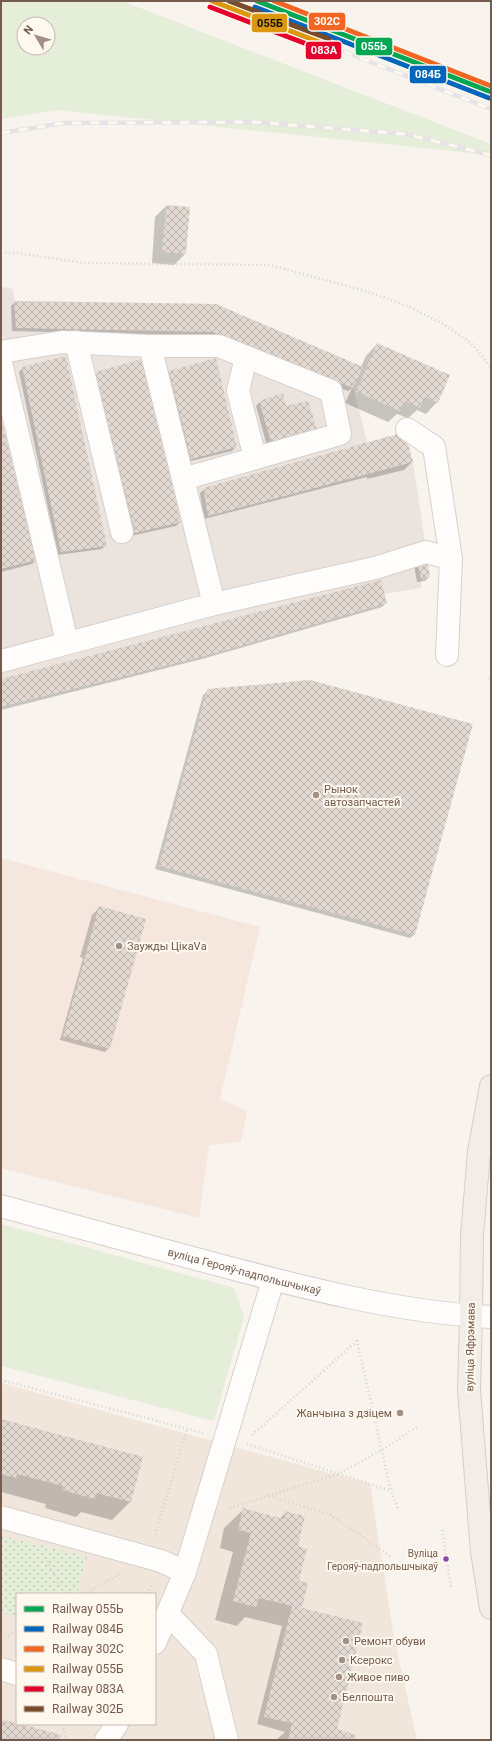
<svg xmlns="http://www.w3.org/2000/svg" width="492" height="1741" font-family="Roboto,sans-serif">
	<defs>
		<pattern id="park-dots" width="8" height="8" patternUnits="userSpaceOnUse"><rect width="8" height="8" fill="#e5eed9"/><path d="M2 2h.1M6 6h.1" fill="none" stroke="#bec4b2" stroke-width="1.8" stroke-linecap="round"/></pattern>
		<pattern id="building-cross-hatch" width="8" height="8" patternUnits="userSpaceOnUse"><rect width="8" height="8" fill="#e2d9d2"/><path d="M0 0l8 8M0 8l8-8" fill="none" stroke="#bcb3ad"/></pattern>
	</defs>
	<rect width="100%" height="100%" fill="#f8f3ed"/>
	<!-- residential -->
	<path fill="#f0e6db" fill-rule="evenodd" d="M1,1383L370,1484L394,1638L417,1740H1ZM17,1594H155V1724H17Z"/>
	<!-- commercial -->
	<path fill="#f5e6de" d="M1,858L260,927L220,1099L247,1111L241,1142L209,1145L199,1218L1,1168Z"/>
	<!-- industrial -->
	<path fill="#eae3de" d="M1,287L12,288L15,301L216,304L363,367L353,388L375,472L413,462L430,577L421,579V588L385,594L206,656L1,707Z"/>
	<!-- grass -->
	<path fill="#e5eed9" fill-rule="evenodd" d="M1,1H122L491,144V155L57,110L1,119ZM24,24H48V48H24Z
		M1,1224L234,1288L244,1317L214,1421L1,1366Z"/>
	<!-- park -->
	<path fill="url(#park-dots)" d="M1,1536L87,1556L77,1594H17V1616L1,1612Z"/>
	<!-- shadow -->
	<path fill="#0003" d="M166,206L185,254L174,265L152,263L155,217Z
		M15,302L215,305L361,367L366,356L377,344L437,402L426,414L417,410L408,418L397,414L388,422L345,403L352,388L348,391L209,336L12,331L11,306Z
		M142,360L180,522L176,526L131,536L91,377L95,373Z
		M23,368L106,545L102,549L58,555L19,372Z
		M169,371L236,447L232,451L187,462L165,375Z
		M260,402L285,407L316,428L312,432L267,446L256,406Z
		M1,421L36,560L32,564L1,572Z
		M412,462L404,470L367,479V477L204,519L200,493L204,489Z
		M418,561L429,577L425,581L417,582L414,565Z
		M386,603L382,607L202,659L1,710V680Z
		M208,690L414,935L410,938L155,869L203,695Z
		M100,907L109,1048L105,1052L60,1040L83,958L80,957L92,915Z
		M1,1420L142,1457L130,1502L112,1520L81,1512L76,1517L45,1508L46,1504L1,1492Z
		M243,1510L280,1519L286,1512L297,1547L301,1607L335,1733L353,1740H276L285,1732L257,1724L282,1626L245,1617L237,1626L215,1620L233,1552L220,1548L224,1528Z"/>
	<!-- building -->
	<path fill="url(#building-cross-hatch)" d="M166,205L190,207L186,254L162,252Z
		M14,301L216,304L363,367L353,388L213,332L16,328Z
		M377,343L450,375L438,403L425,397L420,408L405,401L400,411L356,392Z
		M66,356L107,546L61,552L22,367Z
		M216,358L237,447L191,459L169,371Z
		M142,359L181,522L135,533L95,372Z
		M283,393L286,406L308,401L317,429L271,442L259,401Z
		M1,419L37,560L1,569Z
		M405,432L413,462L208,516L203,488Z
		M427,559L430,577L421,579L417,560Z
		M381,580L387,603L206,656L1,707V679Z
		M310,680L473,724L415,935L159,866L207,689Z
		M99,906L146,919L110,1049L63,1036Z
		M1,1419L143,1457L131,1502L96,1493L95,1499L62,1490L63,1486L17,1474L16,1478L1,1474Z
		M243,1508L284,1519L285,1511L305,1516L298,1546L307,1549L299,1581L308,1583L302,1608L363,1623L337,1729L356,1735L354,1740H288L292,1723L264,1717L292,1606L259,1598L256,1607L233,1601L251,1533L238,1530Z
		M1,1719L62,1735L60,1740H1Z"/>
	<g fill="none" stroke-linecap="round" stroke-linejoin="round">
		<defs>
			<g id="minor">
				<path d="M76,342L122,532"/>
				<path d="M150,346L214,604"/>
				<path d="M1,352L62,342L150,346H219L331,391L340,434L183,479"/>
				<path d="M246,357L238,391L255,458"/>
				<path d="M1,363L67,642"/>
				<path d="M407,429L434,447L451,559L447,655"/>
				<path d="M1,661L214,604L375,568L426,552L451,559"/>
				<path id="s1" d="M1,1206C72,1225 143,1245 215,1264C305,1288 397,1312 491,1317"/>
				<path d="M1,1517L161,1561L185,1572"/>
				<path d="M168,1614L206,1654L227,1740"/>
				<path d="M155,1643L185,1572L273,1280"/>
				<path d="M1,1669L17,1674"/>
				<path d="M106,1740L117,1724"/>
			</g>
			<path id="major" d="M491,1086L479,1152L472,1236L471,1316L469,1390L482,1552L491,1608"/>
		</defs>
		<!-- minor casing -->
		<use href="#minor" stroke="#d7d0cb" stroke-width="24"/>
		<!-- major casing -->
		<use href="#major" stroke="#d6cdc7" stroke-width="24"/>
		<!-- path -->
		<path stroke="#d8d1cc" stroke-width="2.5" stroke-dasharray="1 3" stroke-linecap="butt" d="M1,253H18L84,263L270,265L369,292L412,308L445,325L473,345L491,368
			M489,679L491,676
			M1,1380L203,1433
			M252,1435L357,1341L391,1491L399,1511
			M247,1444L391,1491
			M269,1496L331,1515L391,1557
			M230,1508L338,1474L382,1450L417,1427
			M442,1530L451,1587
			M155,1535L187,1429
			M43,1554L65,1594
			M84,1594L120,1574
			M147,1594L152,1583
			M1,1639L17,1630
			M63,1724L66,1740"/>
		<!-- minor -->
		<use href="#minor" stroke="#fefdfc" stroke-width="22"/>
		<!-- major -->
		<use href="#major" stroke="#f2eee7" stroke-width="22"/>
		<defs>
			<path id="rail" d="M327,45L491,109
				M1,133L64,123L254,122L406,134L491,155"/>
		</defs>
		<!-- rail casing -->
		<use href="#rail" stroke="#e5e3e5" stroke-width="4.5"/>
		<!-- rail -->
		<use href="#rail" stroke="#fef8ef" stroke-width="3" stroke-dasharray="9" stroke-linecap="butt"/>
		<defs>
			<path id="rail-1" d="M257,1L491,92"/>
			<path id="rail-2" d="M255,7L489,98"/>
			<path id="rail-3" d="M274,1L491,86"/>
			<path id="rail-4" d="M212,1L327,45"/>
			<path id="rail-5" d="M210,7L325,51"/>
			<path id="rail-6" d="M229,1L329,39"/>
		</defs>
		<!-- rail-1 casing -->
		<use href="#rail-1" stroke="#fef8ef" stroke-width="8"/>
		<!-- rail-2 casing -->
		<use href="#rail-2" stroke="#fef8ef" stroke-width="8"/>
		<!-- rail-3 casing -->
		<use href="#rail-3" stroke="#fef8ef" stroke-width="8"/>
		<!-- rail-4 casing -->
		<use href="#rail-4" stroke="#fef8ef" stroke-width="8"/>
		<!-- rail-5 casing -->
		<use href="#rail-5" stroke="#fef8ef" stroke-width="8"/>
		<!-- rail-6 casing -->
		<use href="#rail-6" stroke="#fef8ef" stroke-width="8"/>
		<!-- rail-1 -->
		<use href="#rail-1" stroke="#00a651" stroke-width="5"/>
		<!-- rail-2 -->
		<use href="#rail-2" stroke="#0065bd" stroke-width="5"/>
		<!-- rail-3 -->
		<use href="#rail-3" stroke="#f26522" stroke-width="5"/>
		<!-- rail-4 -->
		<use href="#rail-4" stroke="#dd970f" stroke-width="5"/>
		<!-- rail-5 -->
		<use href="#rail-5" stroke="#e4002b" stroke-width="5"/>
		<!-- rail-6 -->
		<use href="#rail-6" stroke="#7a4b2a" stroke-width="5"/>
	</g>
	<!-- markers -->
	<g fill="#a39085" stroke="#fef8ef" stroke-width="1.5">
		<circle cx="316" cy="795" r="4"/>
		<circle cx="119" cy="946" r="4"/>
		<circle cx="400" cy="1413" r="4"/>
		<circle cx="346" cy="1641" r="4"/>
		<circle cx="342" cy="1660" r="4"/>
		<circle cx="339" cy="1677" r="4"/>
		<circle cx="334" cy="1697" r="4"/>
	</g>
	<circle fill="#8e44ad" stroke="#fef8ef" stroke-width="1.5" cx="446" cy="1559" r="3.5"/>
	<g text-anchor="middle" stroke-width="4" stroke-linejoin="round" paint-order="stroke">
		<!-- bus labels -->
		<g font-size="10" fill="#755b4d" stroke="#fef8ef" text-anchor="end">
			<text x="438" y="1557">Вуліца<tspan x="438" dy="13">Герояў-падпольшчыкаў</tspan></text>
		</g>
		<!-- poi labels -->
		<g font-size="11" fill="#755b4d" stroke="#fef8ef" text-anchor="start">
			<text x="324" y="793">Рынок<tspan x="324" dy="13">автозапчастей</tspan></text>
			<text x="127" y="950">Заужды ЦікаVа</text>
			<text x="392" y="1417" text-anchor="end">Жанчына з дзіцем</text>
			<text x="354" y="1645">Ремонт обуви</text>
			<text x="350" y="1664">Ксерокс</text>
			<text x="347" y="1681">Живое пиво</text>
			<text x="342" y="1701">Белпошта</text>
		</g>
		<!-- street labels -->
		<g font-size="11" fill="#755b4d" stroke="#fef8ef">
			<text dy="4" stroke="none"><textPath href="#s1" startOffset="252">вуліца Герояў-падпольшчыкаў</textPath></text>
			<text transform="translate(470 1347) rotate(-89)" y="4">вуліца Яфрэмава</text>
		</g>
	</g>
	<g stroke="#fef8ef" stroke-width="1.5">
		<rect x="308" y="12" width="38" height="19" rx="4" fill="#f26522"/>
		<rect x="251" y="13" width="37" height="20" rx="4" fill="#dd970f"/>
		<rect x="355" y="37" width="38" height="19" rx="4" fill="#00a651"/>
		<rect x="305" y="41" width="37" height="19" rx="4" fill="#e4002b"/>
		<rect x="409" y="65" width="38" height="19" rx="4" fill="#0065bd"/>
	</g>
	<g font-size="11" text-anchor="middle" font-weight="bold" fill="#fff">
		<text x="327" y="25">302С</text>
		<text x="374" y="50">055Ь</text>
		<text x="324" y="54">083А</text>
		<text x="428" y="78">084Б</text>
	</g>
	<g font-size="11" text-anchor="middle" font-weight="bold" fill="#111">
		<text x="270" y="27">055Б</text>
	</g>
	<!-- border -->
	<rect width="492" height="1741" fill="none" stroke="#755b4d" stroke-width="4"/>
	<!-- legend -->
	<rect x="16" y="1593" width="140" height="132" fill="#fef8ef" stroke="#c7b9ae"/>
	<rect x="24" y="1606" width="20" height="6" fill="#00a651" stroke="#c7b9ae"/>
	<text x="52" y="1613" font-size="12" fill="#755b4d">Railway 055Ь</text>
	<rect x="24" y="1626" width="20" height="6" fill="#0065bd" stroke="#c7b9ae"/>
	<text x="52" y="1633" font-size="12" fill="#755b4d">Railway 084Б</text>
	<rect x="24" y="1646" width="20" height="6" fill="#f26522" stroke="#c7b9ae"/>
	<text x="52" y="1653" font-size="12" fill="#755b4d">Railway 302С</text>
	<rect x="24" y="1666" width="20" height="6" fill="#dd970f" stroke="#c7b9ae"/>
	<text x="52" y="1673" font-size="12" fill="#755b4d">Railway 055Б</text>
	<rect x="24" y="1686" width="20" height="6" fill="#e4002b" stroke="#c7b9ae"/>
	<text x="52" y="1693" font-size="12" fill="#755b4d">Railway 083А</text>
	<rect x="24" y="1706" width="20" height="6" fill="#7a4b2a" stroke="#c7b9ae"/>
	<text x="52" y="1713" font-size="12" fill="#755b4d">Railway 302Б</text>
	<!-- north arrow -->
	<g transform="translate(36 36) rotate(308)"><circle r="19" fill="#fef8ef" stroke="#c7b9ae"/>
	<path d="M0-3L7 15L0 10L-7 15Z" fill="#a39085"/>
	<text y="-6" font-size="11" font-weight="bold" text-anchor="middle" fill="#755b4d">N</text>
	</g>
</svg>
